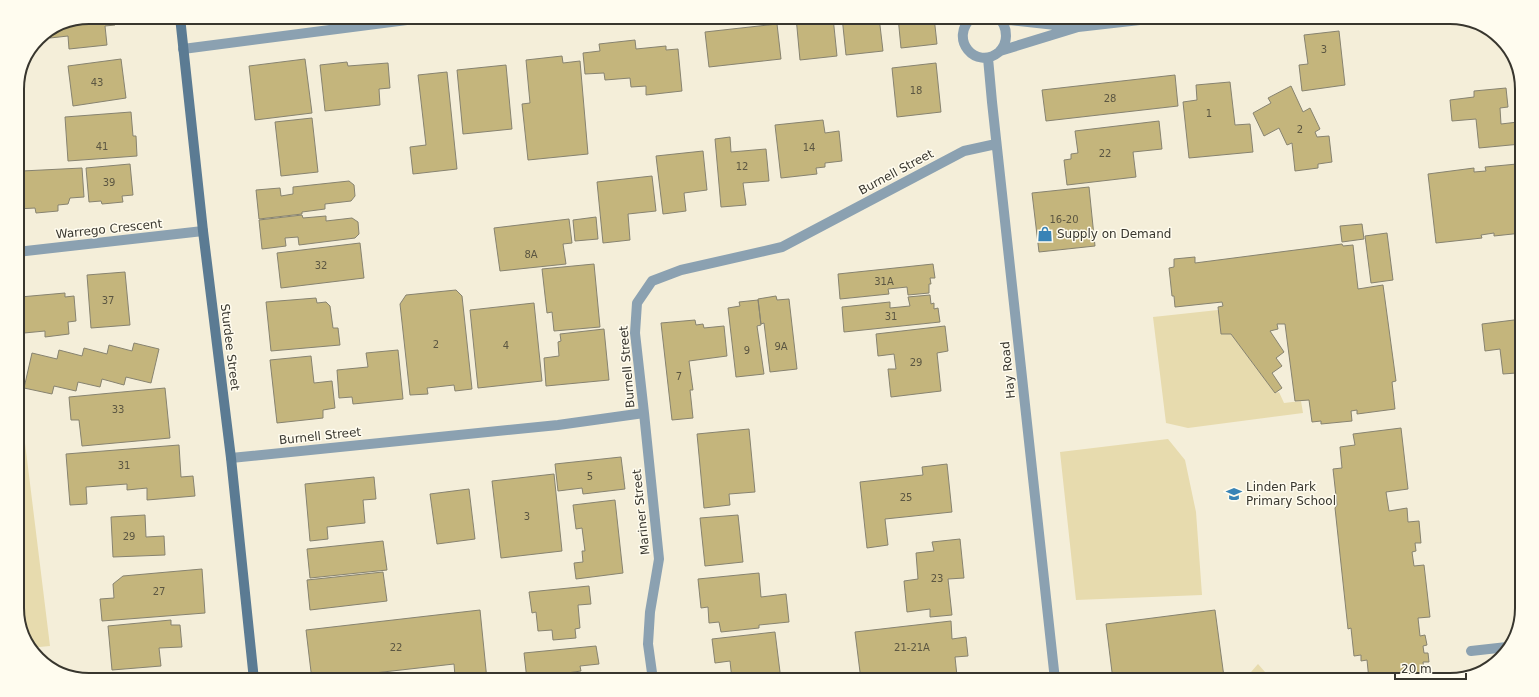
<svg xmlns="http://www.w3.org/2000/svg" width="1539" height="697" font-family="'DejaVu Sans',sans-serif">
	<rect width="100%" height="100%" fill="#f4eed9"/>
	<!-- green -->
	<path fill="#e7dbae" d="M1218,310L1221,334H1231L1275,393L1279,392L1284,403L1301,401L1303,413L1188,428L1166,423L1153,317Z
		M1168,439L1185,460L1196,512L1202,595L1076,600L1060,452Z
		M25,443L50,646L29,648L17,613V444Z
		M1258,664L1272,680H1244Z"/>
	<!-- building -->
	<path fill="#c4b57c" stroke="#878370" d="M89,17H114L115,25L105,26L107,45L69,49L68,36L50,38L49,31L62,22Z
		M796,17H833L837,56L800,60Z
		M842,17H879L883,51L846,55Z
		M898,17H934L937,44L901,48Z
		M1303,17H1329L1330,20L1303,23Z
		M777,24L781,59L709,67L705,32Z
		M1339,31L1345,85L1302,91L1299,65L1308,64L1304,35Z
		M635,40L636,49L666,46V50L678,49L682,91L646,95V86L631,87L630,78L605,80L604,73L585,74L583,53L600,51L599,44Z
		M562,56L563,63L580,61L588,154L528,160L522,104L530,103L526,60Z
		M121,59L126,98L73,106L68,66Z
		M305,59L312,113L255,120L249,66Z
		M347,62L348,66L388,63L390,88L379,89L380,105L325,111L320,65Z
		M936,63L941,112L897,117L892,68Z
		M506,65L512,129L463,134L457,70Z
		M447,72L457,169L413,174L410,147L426,145L418,75Z
		M1175,75L1178,106L1046,121L1042,90Z
		M1230,82L1235,125L1250,124L1253,152L1189,158L1183,102L1197,100L1196,85Z
		M1291,86L1303,112L1310,108L1320,129L1315,132L1317,137L1329,136L1332,162L1318,164V168L1295,171L1292,143L1287,145L1279,128L1264,136L1253,113L1271,103L1268,98Z
		M1506,88L1508,107L1500,108L1501,124L1518,122L1521,144L1479,148L1476,119L1452,121L1450,100L1474,97V91Z
		M131,112L133,136H136L137,156L68,161L65,117Z
		M312,118L318,172L281,176L275,122Z
		M823,120L825,133L839,131L842,161L825,163V167L816,168L817,174L781,178L775,125Z
		M1159,121L1162,149L1133,152L1136,177L1067,185L1064,160L1071,159V154L1078,153L1075,131Z
		M730,137L731,152L766,149L769,181L743,183L746,205L721,207L715,139Z
		M703,151L707,190L684,193L686,211L663,214L656,156Z
		M130,164L133,195L122,196L123,202L102,204L101,201L89,202L86,168Z
		M1517,164L1519,180H1522V233L1494,236V233L1481,235L1482,238L1436,243L1428,174L1474,168V172L1486,171L1485,167Z
		M82,168L84,197L70,198L68,204L58,205V211L36,213L35,208L17,209V187L24,186L22,171Z
		M652,176L656,211L628,214L630,240L603,243L597,182Z
		M349,181L354,185L355,196L351,201L325,204V209L302,212V214L259,219L256,190L280,188L281,196L293,194V187Z
		M1089,187L1095,246L1039,252L1032,193Z
		M302,215L303,218L326,216V221L352,218L358,222L359,234L355,238L299,245L298,237L285,238L286,246L262,249L259,220Z
		M596,217L598,239L575,241L573,220Z
		M569,219L572,243L563,244L566,264L500,271L494,228Z
		M1362,224L1364,239L1342,242L1340,226Z
		M1387,233L1393,280L1371,283L1365,236Z
		M360,243L364,278L281,288L277,253Z
		M1342,244L1343,246L1353,245L1358,289L1383,285L1396,381L1392,382L1395,409L1357,414V410L1351,411L1352,421L1321,424V421L1312,422L1309,400L1295,401L1285,324H1277L1278,329L1270,331L1284,352L1276,358L1282,366L1272,373L1282,388L1275,393L1231,334H1221L1218,307L1223,306L1222,302L1175,307L1174,296H1172L1169,268L1174,267V259L1195,257V263Z
		M594,264L600,327L554,331L552,312L547,313L542,269Z
		M933,264L935,278H930L931,284H929V293L908,295L907,287L888,289L889,294L840,299L838,274Z
		M125,272L130,325L91,328L87,275Z
		M456,290L462,296L472,389L455,391L454,385L427,388L428,394L410,395L400,304L406,295Z
		M65,293V297L74,296L76,321L68,322L69,334L45,337V331L24,333L20,297Z
		M930,295L931,304L934,303V309L938,308L940,322L844,332L842,307L890,302V308L910,306L908,297Z
		M776,296L777,300L789,299L797,369L770,372L764,323L761,324L758,299Z
		M316,298L317,303L326,302L330,306L333,328H338L340,345L271,351L266,302Z
		M758,300L761,325L757,326L764,374L736,377L728,308L740,306L739,302Z
		M534,303L542,381L478,388L470,310Z
		M1522,319V385H1518L1516,373L1503,374L1500,349L1485,351L1482,324Z
		M695,320L696,325L703,324L704,328L724,326L727,356L689,361L693,390H690L693,418L672,420L661,323Z
		M945,326L948,351L937,353L941,391L891,397L888,369H896L894,354L878,356L876,334Z
		M604,329L609,380L546,386L544,358L559,356L558,342L561,341L560,334Z
		M134,343L159,349L151,383L126,377L124,385L102,379L100,387L78,382L76,391L54,386L52,394L24,388L32,353L57,359L59,350L82,356L84,348L107,354L109,345L132,351Z
		M398,350L403,399L353,404L352,397L339,398L337,370L368,367L366,353Z
		M311,356L314,383L332,381L335,408L323,410V418L277,423L270,360Z
		M165,388L170,438L82,446L79,420H71L69,397Z
		M1401,428L1408,489L1386,492L1389,511L1407,508L1408,522L1419,521L1421,543H1415L1416,551L1412,552L1414,566L1424,565L1430,617L1418,618L1420,636L1425,635L1427,645L1423,646L1424,653H1428L1429,662H1423L1425,680H1369L1367,660L1361,661V655L1354,656L1351,628L1348,629L1335,508L1337,505L1333,469L1342,468L1340,447L1355,445L1353,434Z
		M749,429L755,492L729,494L730,505L704,508L697,434Z
		M179,445L181,477L193,476L195,496L147,500V488L127,490V484L86,487L87,504L70,505L66,454Z
		M621,457L625,489L583,494L582,488L558,491L555,464Z
		M947,464L952,512L885,519L888,545L867,548L860,482L923,475L922,467Z
		M554,474L562,551L501,558L492,481Z
		M374,477L376,499L363,500L365,523L327,527L328,539L310,541L305,484Z
		M469,489L475,539L437,544L430,494Z
		M615,500L623,573L576,579L574,563L583,562L582,551H585L582,528L576,529L573,505Z
		M145,515L146,537L164,536L165,555L113,557L111,517Z
		M738,515L743,562L705,566L700,518Z
		M960,539L964,578L948,579L952,615L930,617V609L907,612L904,581L918,579L916,553L934,551L932,542Z
		M383,541L387,570L310,578L307,549Z
		M202,569L205,613L102,621L100,599L114,598L113,584L123,576Z
		M383,572L387,601L310,610L307,580Z
		M759,573L761,597L786,594L789,622L759,625V628L721,632L719,622L709,623L708,607L701,608L698,579Z
		M589,586L591,604L578,605L580,628L575,629L576,638L553,640L552,630L538,631L536,612L532,613L529,592Z
		M480,610L487,680H434V679L455,676L454,664L312,680L306,630Z
		M1215,610L1224,677L1211,680H1113L1106,624Z
		M171,620V625H180L182,647L159,648L161,666L112,670L108,626Z
		M951,621L952,639L966,637L968,656L955,657L957,676L926,680H861L855,632Z
		M775,632L781,680H732L730,661L715,663L712,639Z
		M596,646L599,664L580,666L581,671L567,673L568,680H527L524,653Z
		M193,673V680H151V676Z"/>
	<g fill="none" stroke-linecap="round" stroke-linejoin="round">
		<!-- street -->
		<path stroke="#8ba1b1" stroke-width="10" d="M972,17C948,39 976,71 999,52C1003,48 1006,42 1006,36C1006,28 1003,21 997,17
			M1000,19L1074,27
			M183,49L430,17
			M1000,51L1078,27L1166,17
			M988,58L992,102L1055,680
			M17,252L203,231
			M644,413L659,559L650,612L648,644L653,680
			M231,458L558,425L644,413L635,333L637,303L652,281L681,270L782,247L964,151L996,144
			M1471,651L1507,647"/>
		<!-- secondary -->
		<path stroke="#5b7b93" stroke-width="10" d="M180,17L203,231L231,458L254,680"/>
	</g>
	<!-- icons -->
	<defs>
		<symbol id="shop-bare" viewBox="-9 -9 18 18"><path d="M-5-2.5h2.3a2.7 3.5 0 0 1 5.4 0H5L5.5 6h-11ZM-1.5-2.5h3a1.5 2.3 0 0 0-3 0Z" fill="#3883b6" stroke="#fffcef" stroke-width="2.5" paint-order="stroke"/></symbol>
		<symbol id="school-bare" viewBox="-9 -9 18 18"><path d="M0-5L7-2L0 1L-7-2ZM-4 1L0 2.5L4 1V4Q0 6-4 4Z" fill="#3883b6" stroke="#fffcef" stroke-width="2.5" paint-order="stroke"/></symbol>
	</defs>
	<g fill-rule="evenodd">
		<use href="#shop-bare" x="1034" y="223" width="22" height="22"/>
		<use href="#school-bare" x="1223" y="483" width="22" height="22"/>
	</g>
	<g text-anchor="middle" stroke-width="3" stroke-linejoin="round" paint-order="stroke">
		<!-- number labels -->
		<g font-size="10" fill="#5b5642">
			<text x="1324" y="53">3</text>
			<text x="97" y="86">43</text>
			<text x="916" y="94">18</text>
			<text x="1110" y="102">28</text>
			<text x="1209" y="117">1</text>
			<text x="1300" y="133">2</text>
			<text x="102" y="150">41</text>
			<text x="809" y="151">14</text>
			<text x="1105" y="157">22</text>
			<text x="742" y="170">12</text>
			<text x="109" y="186">39</text>
			<text x="1064" y="223">16-20</text>
			<text x="531" y="258">8A</text>
			<text x="321" y="269">32</text>
			<text x="884" y="285">31A</text>
			<text x="108" y="304">37</text>
			<text x="891" y="320">31</text>
			<text x="436" y="348">2</text>
			<text x="506" y="349">4</text>
			<text x="781" y="350">9A</text>
			<text x="747" y="354">9</text>
			<text x="916" y="366">29</text>
			<text x="679" y="380">7</text>
			<text x="118" y="413">33</text>
			<text x="124" y="469">31</text>
			<text x="590" y="480">5</text>
			<text x="906" y="501">25</text>
			<text x="527" y="520">3</text>
			<text x="129" y="540">29</text>
			<text x="937" y="582">23</text>
			<text x="159" y="595">27</text>
			<text x="396" y="651">22</text>
			<text x="912" y="651">21-21A</text>
		</g>
		<!-- street labels -->
		<g font-size="12" fill="#38362e" stroke="#fffcef">
			<text transform="translate(896 172) rotate(-28)" y="4">Burnell Street</text>
			<text transform="translate(109 229) rotate(-6)" y="4">Warrego Crescent</text>
			<text transform="translate(230 347) rotate(83)" y="4">Sturdee Street</text>
			<text transform="translate(627 367) rotate(-95)" y="4">Burnell Street</text>
			<text transform="translate(1008 370) rotate(-96)" y="4">Hay Road</text>
			<text transform="translate(320 436) rotate(-6)" y="4">Burnell Street</text>
			<text transform="translate(641 512) rotate(-96)" y="4">Mariner Street</text>
		</g>
		<!-- poi labels -->
		<g font-size="12" fill="#38362e" stroke="#fffcef" text-anchor="start">
			<text x="1057" y="238">Supply on Demand</text>
			<text x="1246" y="491">Linden Park<tspan x="1246" dy="14">Primary School</tspan></text>
		</g>
	</g>
	<!-- crop -->
	<path d="M0 0H1539V697H0ZM89 24H1450A65 65 0 0 1 1515 89V608A65 65 0 0 1 1450 673H89A65 65 0 0 1 24 608V89A65 65 0 0 1 89 24Z" fill="#fffcef" fill-rule="evenodd"/>
	<path fill="none" stroke="#38362e" stroke-width="2" d="M89 24H1450A65 65 0 0 1 1515 89V608A65 65 0 0 1 1450 673H89A65 65 0 0 1 24 608V89A65 65 0 0 1 89 24Z"/>
	<!-- scale -->
	<path d="M1395 673v6h71v-6" fill="none" stroke="#38362e" stroke-width="2"/>
	<text x="1401" y="673" font-size="12" fill="#38362e" stroke="#fffcef" stroke-width="3" paint-order="stroke">20 m</text>
</svg>
